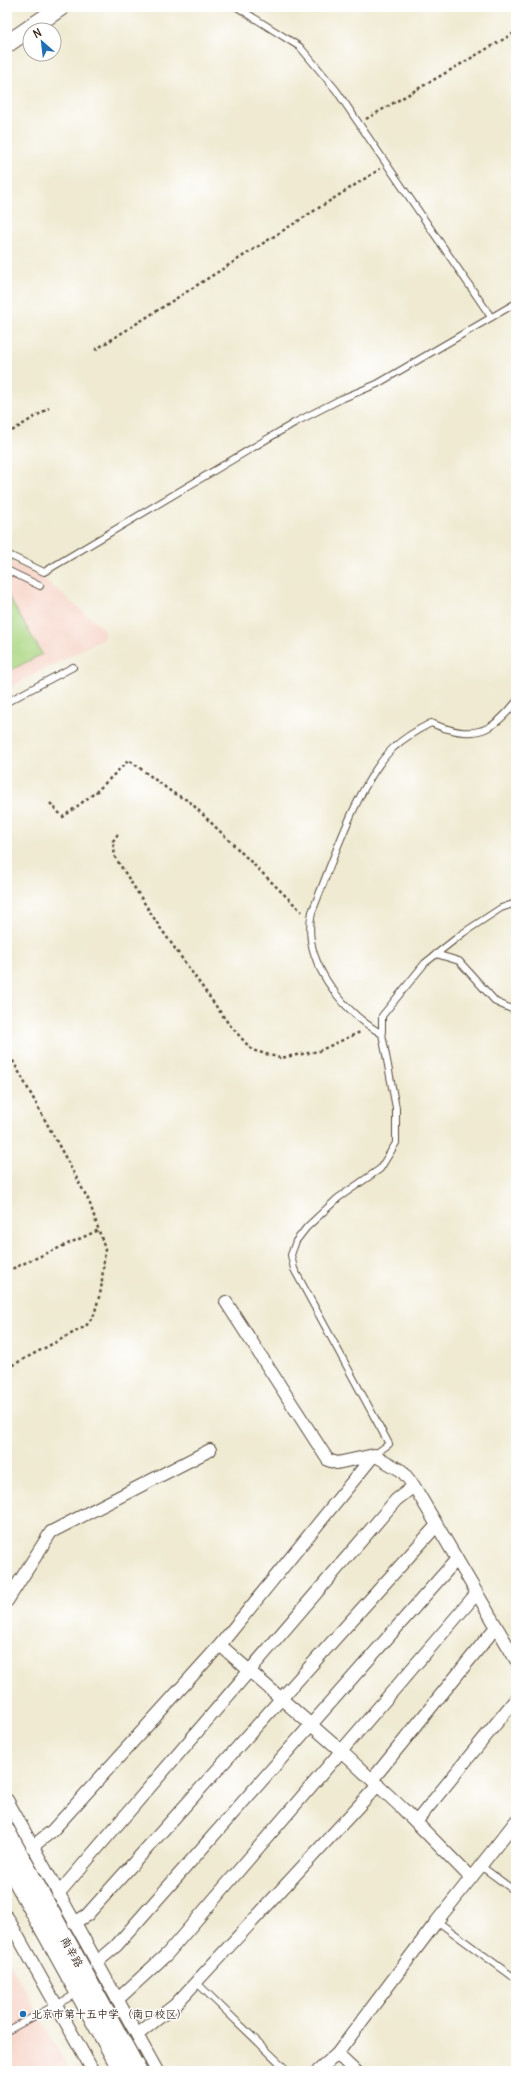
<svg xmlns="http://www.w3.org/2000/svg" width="523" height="2078" font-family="Delius,'LXGW WenKai TC',sans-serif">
	<rect width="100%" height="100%" fill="#fff"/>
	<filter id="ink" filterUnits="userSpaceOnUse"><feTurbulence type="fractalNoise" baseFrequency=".025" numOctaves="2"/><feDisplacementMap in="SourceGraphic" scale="8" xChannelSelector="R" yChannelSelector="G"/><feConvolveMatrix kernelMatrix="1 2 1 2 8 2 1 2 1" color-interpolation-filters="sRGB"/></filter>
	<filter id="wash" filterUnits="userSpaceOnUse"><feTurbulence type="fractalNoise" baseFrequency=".012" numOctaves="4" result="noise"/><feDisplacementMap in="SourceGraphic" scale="16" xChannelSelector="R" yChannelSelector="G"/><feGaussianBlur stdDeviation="0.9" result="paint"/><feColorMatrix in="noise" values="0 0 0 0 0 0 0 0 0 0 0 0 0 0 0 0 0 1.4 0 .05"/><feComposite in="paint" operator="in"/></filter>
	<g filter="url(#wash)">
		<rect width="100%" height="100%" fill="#efead1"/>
		<!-- built -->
		<path fill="#f6d2c4" d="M7,560L43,578L105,630L104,638L7,689Z
			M7,1958L70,2071H7Z"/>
		<!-- park -->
		<path fill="#aad682" stroke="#728050" d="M7,594L42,654L7,672Z"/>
	</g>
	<g filter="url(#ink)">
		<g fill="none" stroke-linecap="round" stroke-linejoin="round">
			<defs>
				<path id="lane" d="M237,7L300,47L336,90L491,317
					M7,554L44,572L294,423L341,399L377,384L516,303
					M7,570L40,586
					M7,702L73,667
					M436,954L459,961L496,1002L516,1011
					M382,1034C342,1011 301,960 312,912C331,866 358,782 393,748C404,738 417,730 431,723C437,725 442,728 448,729C480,739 497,726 516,702
					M374,1455L389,1444L294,1269L291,1255L296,1241L307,1227L338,1198L380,1169L396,1143V1108L382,1034V1016L425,963L463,933L501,908L516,903
					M481,1866L516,1892
					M437,1921L516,1979
					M196,1982L288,2071
					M7,2031L78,1993"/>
				<path id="street" d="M226,1302L328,1460L337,1463L374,1455L402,1471L414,1486L516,1660
					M7,1601L51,1532L210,1450
					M220,1645L341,1751L402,1808L471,1878
					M372,1780L496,1627
					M7,1800L157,2071
					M416,1822L516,1699
					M32,1847L52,1831L220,1645L374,1455
					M58,1894L396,1500L414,1486
					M7,1917L93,2071
					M74,1923L87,1915L437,1525
					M96,1963L116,1946L457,1559
					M117,2000L167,1954L477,1593
					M137,2035L175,2005L378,1785
					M337,2054L355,2071
					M318,2071L337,2054L437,1921L516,1821"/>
				<path id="secondary" d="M7,44L61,7
					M7,1832L138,2071
					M7,1863L122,2071"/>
			</defs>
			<!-- lane casing -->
			<use href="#lane" stroke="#564739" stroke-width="8"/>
			<!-- street casing -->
			<use href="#street" stroke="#564739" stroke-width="14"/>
			<!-- secondary casing -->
			<use href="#secondary" stroke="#564739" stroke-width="19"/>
			<!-- path -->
			<path stroke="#564739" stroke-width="2.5" stroke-dasharray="3 3" stroke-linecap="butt" d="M366,119L516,32
				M95,350L380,169
				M7,434L49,408
				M50,803L63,817L96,792L129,760L173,793L189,801L302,912
				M118,834L113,841L115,857L159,926L228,1023L252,1050L280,1058L319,1051L360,1032
				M7,1050L89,1201L105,1249L101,1290L94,1315L86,1326L7,1368
				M7,1271L99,1230"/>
			<!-- lane -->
			<use href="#lane" stroke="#fff" stroke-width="6"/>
			<!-- street -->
			<use href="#street" stroke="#fff" stroke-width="12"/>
			<!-- secondary -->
			<use href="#secondary" stroke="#fff" stroke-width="17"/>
		</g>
	</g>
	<!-- markers -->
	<circle fill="#1f6fb2" stroke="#fff" stroke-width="1.5" cx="23" cy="2014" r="4"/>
	<g text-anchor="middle" stroke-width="3" stroke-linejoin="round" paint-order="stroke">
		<!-- street labels -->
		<g font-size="11" fill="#3b2a1e" stroke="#fff">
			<text transform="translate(72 1952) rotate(61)" y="4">南辛路</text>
		</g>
		<!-- poi labels -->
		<g font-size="11" fill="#3b2a1e" stroke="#fff" text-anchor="start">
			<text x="31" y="2018">北京市第十五中学 （南口校区）</text>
		</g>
	</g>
	<!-- margin -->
	<rect width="523" height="2078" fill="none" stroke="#fff" stroke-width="24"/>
	<!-- north arrow -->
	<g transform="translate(42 42) rotate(332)"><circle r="19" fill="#ffffff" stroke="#b1aaa5"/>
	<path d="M0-3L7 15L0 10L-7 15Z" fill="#1f6fb2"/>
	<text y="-6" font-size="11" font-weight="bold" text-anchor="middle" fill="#3b2a1e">N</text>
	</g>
</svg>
